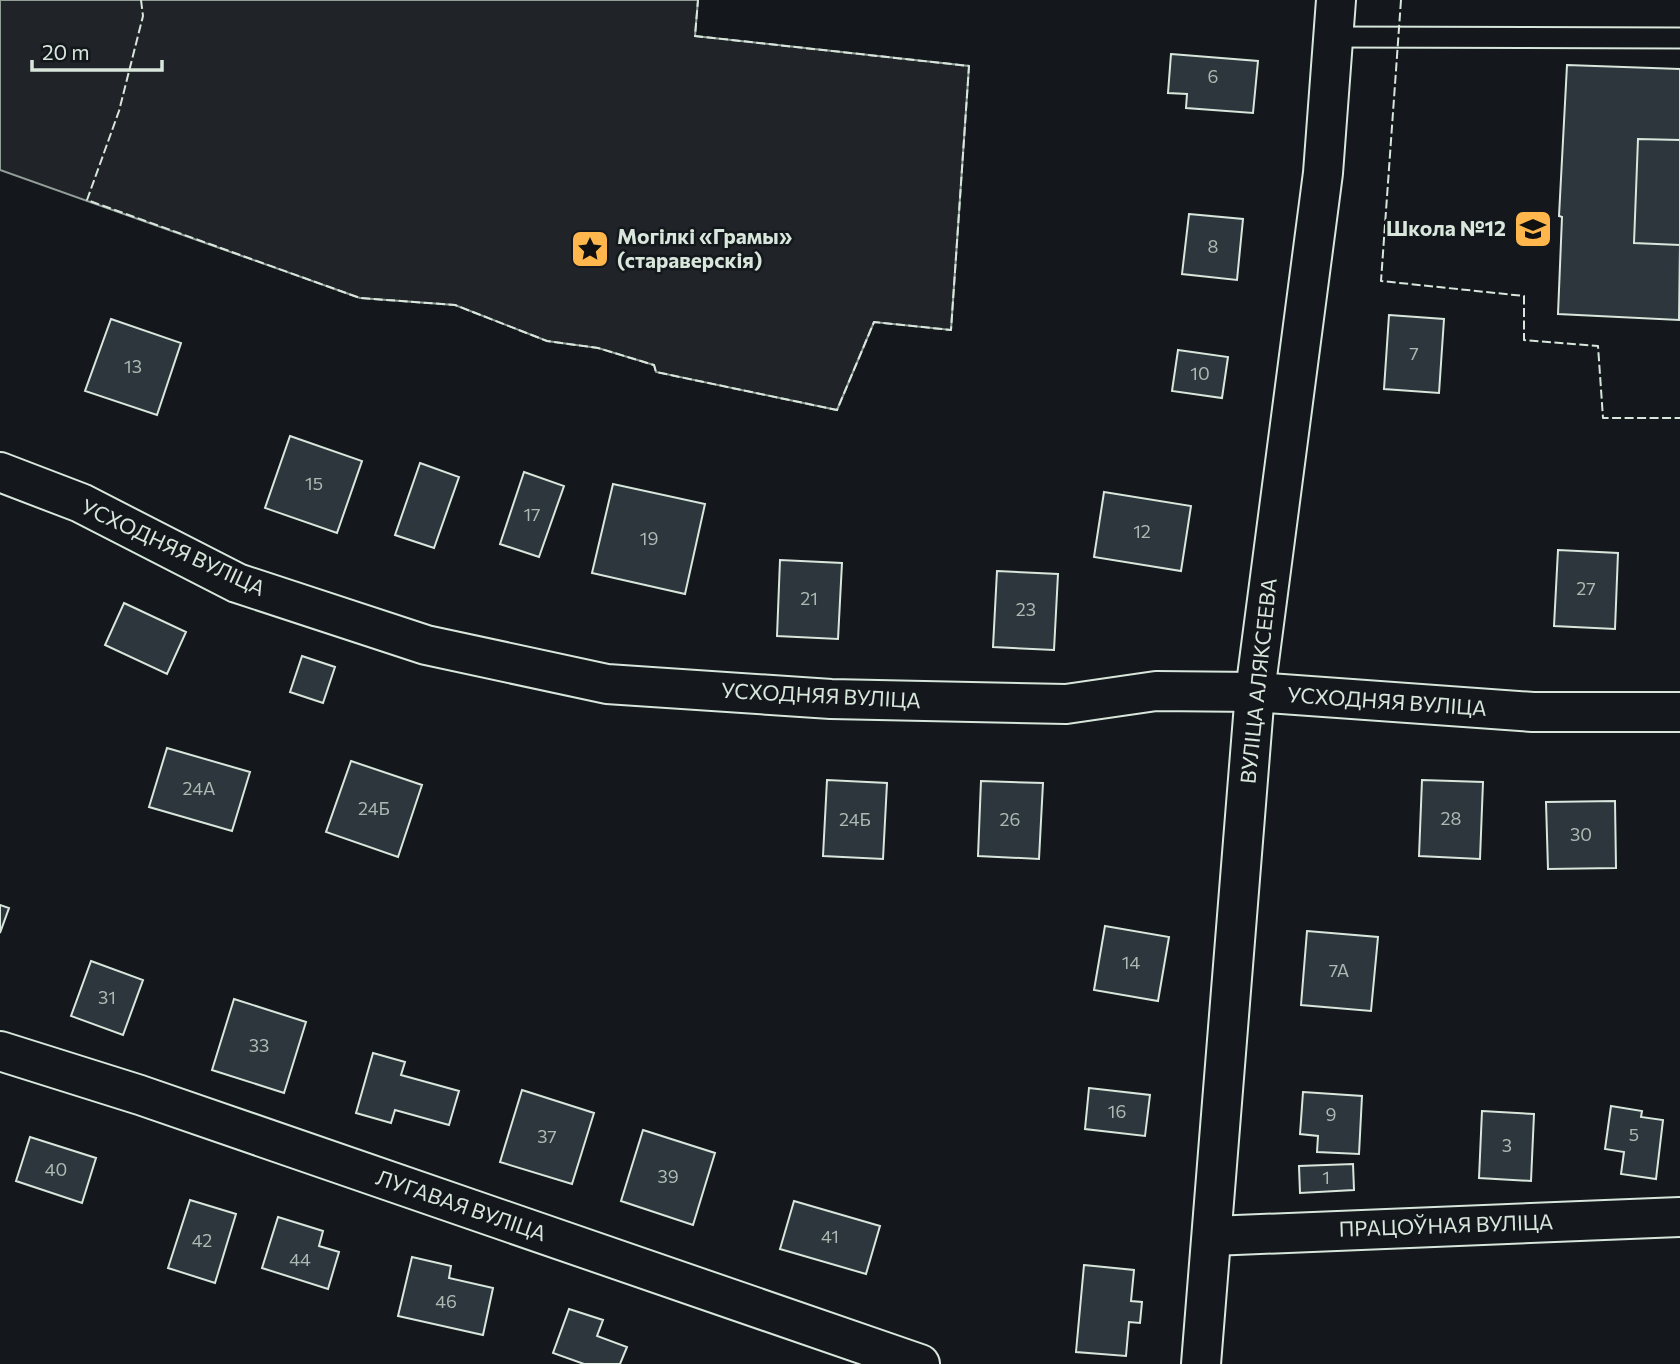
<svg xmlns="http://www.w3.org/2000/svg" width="1680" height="1364" font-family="Commissioner,sans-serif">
	<rect width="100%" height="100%" fill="#14181c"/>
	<!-- green -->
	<path fill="#202428" stroke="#939e99" stroke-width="2" d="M0,0H698L695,36L969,66L951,330L874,322L837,410L656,372L654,365L598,348L547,341L455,305L360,298L0,170Z"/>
	<!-- building -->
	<path fill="#2c363c" stroke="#d8e6dc" stroke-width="2" d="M1171,54L1258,61L1253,113L1186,108L1187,94L1168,93Z
		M1567,65L1680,69V140L1638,139L1634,243L1680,245L1679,320L1558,314L1562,217L1559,216Z
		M1638,139L1680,140V245L1634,243Z
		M1189,214L1243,219L1237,280L1182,274Z
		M1389,315L1444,319L1439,393L1384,389Z
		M111,319L181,343L157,415L85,391Z
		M1178,350L1228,357L1222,398L1172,391Z
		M290,436L362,461L337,533L265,508Z
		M420,463L459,477L434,548L395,535Z
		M524,472L564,486L539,557L500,544Z
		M613,484L705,504L685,594L592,573Z
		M1104,492L1191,506L1181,571L1094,557Z
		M1558,550L1618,553L1615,629L1554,626Z
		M780,560L842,563L838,639L777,636Z
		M997,571L1058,574L1054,650L993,647Z
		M124,603L186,632L167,674L105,645Z
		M302,656L335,667L323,703L290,692Z
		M167,748L250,772L232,831L149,807Z
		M351,761L422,785L398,857L326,832Z
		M827,780L887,783L883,859L823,856Z
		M1422,780L1483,782L1480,859L1419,856Z
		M981,781L1043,783L1039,859L978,856Z
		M1615,801L1616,868L1548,869L1546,802Z
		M0,905L9,908L0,933Z
		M1105,926L1169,937L1158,1001L1094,990Z
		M1307,931L1378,937L1371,1011L1301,1005Z
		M91,961L143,980L123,1035L71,1016Z
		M234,999L306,1022L284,1093L212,1070Z
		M373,1053L405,1062L401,1075L459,1091L449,1125L395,1110L391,1123L356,1113Z
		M1089,1088L1150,1095L1145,1136L1085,1129Z
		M522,1090L594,1113L572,1184L500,1162Z
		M1303,1092L1362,1096L1359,1154L1317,1152L1318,1136L1300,1134Z
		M1611,1106L1642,1111L1641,1117L1663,1120L1656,1179L1621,1174L1624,1152L1605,1149Z
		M1482,1111L1534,1114L1531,1181L1479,1178Z
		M643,1130L715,1153L693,1225L621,1201Z
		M30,1137L96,1158L82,1203L16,1181Z
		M1353,1164L1354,1190L1300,1193L1299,1166Z
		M190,1200L236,1214L215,1283L168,1268Z
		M794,1201L880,1226L866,1274L780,1249Z
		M278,1217L323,1231L319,1246L339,1252L328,1289L262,1268Z
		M412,1257L451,1266L449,1278L493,1288L483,1335L398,1316Z
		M1084,1265L1134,1270L1131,1301L1142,1302L1140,1323L1129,1322L1126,1356L1076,1352Z
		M569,1309L603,1320L597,1336L627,1347L620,1364H584L553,1353Z"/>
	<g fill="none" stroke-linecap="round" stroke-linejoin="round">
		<defs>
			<path id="lane" d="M1333,37L1680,38"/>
			<path id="street" d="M0,472L81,503L237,583L426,645L607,684L831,699L1066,704L1156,691L1255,692L1533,712H1680
				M0,1051L140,1095L920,1364
				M1212,1236L1680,1217"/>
			<path id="secondary" d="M1201,1364L1255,692L1323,173L1336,0"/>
		</defs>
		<!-- lane casing -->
		<use href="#lane" stroke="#d8e6dc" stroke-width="23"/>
		<!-- street casing -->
		<use href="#street" stroke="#d8e6dc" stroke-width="42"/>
		<!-- secondary casing -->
		<use href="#secondary" stroke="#d8e6dc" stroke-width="42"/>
		<!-- lane -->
		<use href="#lane" stroke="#14181c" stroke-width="19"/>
		<!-- street -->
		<use href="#street" stroke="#14181c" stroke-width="38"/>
		<!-- secondary -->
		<use href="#secondary" stroke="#14181c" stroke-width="38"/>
		<!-- fence -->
		<path stroke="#d8e6dc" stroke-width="2" stroke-dasharray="9 3.5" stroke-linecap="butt" d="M141,0L143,16L119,111L87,200L360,298L455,305L547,341L598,348L654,365L656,372L837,410L874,322L951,330L969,66L695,36L698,0
			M1401,0L1381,281L1524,296V340L1598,346L1603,418H1680"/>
	</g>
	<!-- icons -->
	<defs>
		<symbol id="school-square" viewBox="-11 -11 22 22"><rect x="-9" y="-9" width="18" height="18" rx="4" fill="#ffb74d" stroke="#14181c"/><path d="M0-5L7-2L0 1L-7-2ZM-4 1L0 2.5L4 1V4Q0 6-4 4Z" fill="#111"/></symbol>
		<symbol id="sight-square" viewBox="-11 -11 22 22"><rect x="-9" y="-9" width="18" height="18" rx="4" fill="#ffb74d" stroke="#14181c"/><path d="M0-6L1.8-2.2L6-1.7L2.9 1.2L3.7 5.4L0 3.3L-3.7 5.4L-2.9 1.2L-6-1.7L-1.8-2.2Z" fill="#111"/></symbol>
	</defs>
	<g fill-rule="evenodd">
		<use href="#school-square" x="1511" y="207" width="44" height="44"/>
		<use href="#sight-square" x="568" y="227" width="44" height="44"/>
	</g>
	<g text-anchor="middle" stroke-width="5" stroke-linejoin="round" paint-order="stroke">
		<!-- number labels -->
		<g font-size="18" fill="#adbab4">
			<text x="1213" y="83">6</text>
			<text x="1213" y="253">8</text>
			<text x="1414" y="360">7</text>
			<text x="133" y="373">13</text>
			<text x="1200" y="380">10</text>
			<text x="314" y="490">15</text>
			<text x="532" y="521">17</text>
			<text x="1142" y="538">12</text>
			<text x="649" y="545">19</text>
			<text x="1586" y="595">27</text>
			<text x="809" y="605">21</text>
			<text x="1026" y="616">23</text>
			<text x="199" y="795">24А</text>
			<text x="374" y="815">24Б</text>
			<text x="1451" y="825">28</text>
			<text x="855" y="826">24Б</text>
			<text x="1010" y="826">26</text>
			<text x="1581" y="841">30</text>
			<text x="1131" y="969">14</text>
			<text x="1339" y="977">7А</text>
			<text x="107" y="1004">31</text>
			<text x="259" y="1052">33</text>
			<text x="1117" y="1118">16</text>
			<text x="1331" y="1121">9</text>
			<text x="1634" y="1141">5</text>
			<text x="547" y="1143">37</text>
			<text x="1507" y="1152">3</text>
			<text x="56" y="1176">40</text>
			<text x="668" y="1183">39</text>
			<text x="1326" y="1184">1</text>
			<text x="830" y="1243">41</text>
			<text x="202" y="1247">42</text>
			<text x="300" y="1266">44</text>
			<text x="446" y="1308">46</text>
		</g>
		<!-- poi labels -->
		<g font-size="21" font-weight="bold" fill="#d8e6dc" stroke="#14181c" text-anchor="end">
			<text x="1506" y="236">Школа №12</text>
			<text x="617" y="244" text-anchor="start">Могілкі «Грамы»<tspan x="617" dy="24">(стараверскія)</tspan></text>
		</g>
		<!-- street labels -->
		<g font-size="21" fill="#d8e6dc" stroke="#14181c">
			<text transform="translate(173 548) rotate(25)" y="7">УСХОДНЯЯ ВУЛІЦА</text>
			<text transform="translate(1259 681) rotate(-84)" y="7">ВУЛІЦА АЛЯКСЕЕВА</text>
			<text transform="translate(821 696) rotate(3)" y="7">УСХОДНЯЯ ВУЛІЦА</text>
			<text transform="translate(1387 702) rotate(4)" y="7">УСХОДНЯЯ ВУЛІЦА</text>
			<text transform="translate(461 1206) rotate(19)" y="7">ЛУГАВАЯ ВУЛІЦА</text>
			<text transform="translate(1446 1226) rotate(-2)" y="7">ПРАЦОЎНАЯ ВУЛІЦА</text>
		</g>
	</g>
	<!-- scale -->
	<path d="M32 60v10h130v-10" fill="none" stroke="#d8e6dc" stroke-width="3.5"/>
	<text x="42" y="60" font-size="21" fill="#d8e6dc" stroke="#14181c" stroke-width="5" paint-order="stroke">20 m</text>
</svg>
